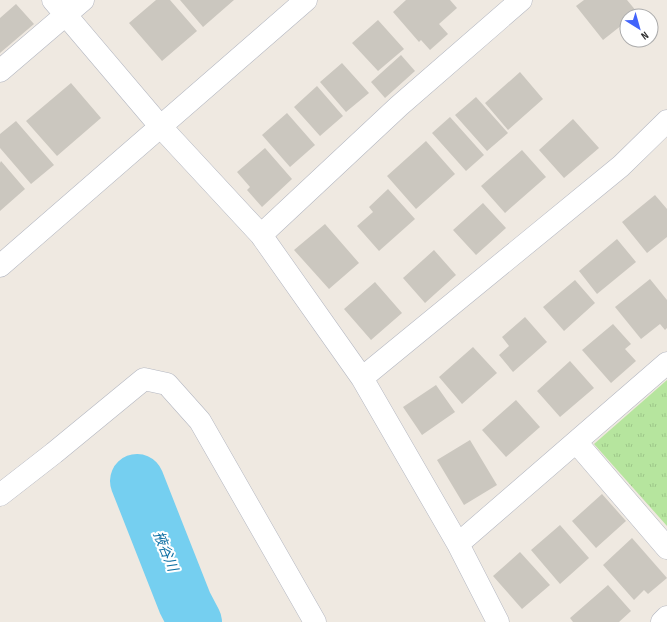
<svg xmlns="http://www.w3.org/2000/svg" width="667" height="622" font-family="'Sofia Sans Condensed','Noto Sans JP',sans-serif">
	<defs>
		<pattern id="park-tufts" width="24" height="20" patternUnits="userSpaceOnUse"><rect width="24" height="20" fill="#b6e59e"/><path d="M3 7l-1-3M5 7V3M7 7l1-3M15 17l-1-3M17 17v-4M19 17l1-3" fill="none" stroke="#9dc588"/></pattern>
	</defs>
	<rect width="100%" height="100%" fill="#efe9e1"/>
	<!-- park -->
	<path fill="url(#park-tufts)" d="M667,380V526L594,444Z"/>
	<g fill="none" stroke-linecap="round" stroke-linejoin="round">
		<!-- river -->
		<path stroke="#75cff0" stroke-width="54" d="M137,481L185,603L195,622"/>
	</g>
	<!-- building -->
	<path fill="#cbc7bf" d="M156,0H170L197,31L162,61L129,23Z
		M180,0H234L203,27Z
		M406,0H450L457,8L439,24L448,34L430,50L421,40L419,42L393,12Z
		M584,0H627L637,12L633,16H627V21L603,40L576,6Z
		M16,4L34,24L0,53V18Z
		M378,20L404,49L378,71L352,43Z
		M401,55L415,71L385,98L371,82Z
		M342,63L369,93L346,112L320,82Z
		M520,72L543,99L508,130L485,103Z
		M71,83L101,118L57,156L26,121Z
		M317,86L343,116L320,136L294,107Z
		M476,97L508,133L487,151L455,115Z
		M287,113L315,145L290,167L262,135Z
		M450,117L484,155L466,171L432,133Z
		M573,119L599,148L564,178L539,150Z
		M16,121L54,165L31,184L0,148V134Z
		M426,141L455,174L416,209L387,176Z
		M265,148L292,179L262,207L247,190L250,187L237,172Z
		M522,150L546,177L505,213L481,186Z
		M1,161L25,189L0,211V163Z
		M388,189L415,219L379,251L357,226L373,212L369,207Z
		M655,195L667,209V237L647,253L622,222Z
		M483,203L506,228L476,255L453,230Z
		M325,224L359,263L329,289L294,250Z
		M617,239L636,262L597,294L579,271Z
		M434,250L456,275L425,303L403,278Z
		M650,279L667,300V328L665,330L660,324L641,339L615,307Z
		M575,280L595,303L564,331L543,307Z
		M375,282L402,313L371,340L344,309Z
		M525,317L547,342L513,372L499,355L509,346L502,337Z
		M613,324L631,344L625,349L636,361L611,383L582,350Z
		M473,347L497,373L462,404L439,377Z
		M570,361L594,388L560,417L537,391Z
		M436,385L455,412L422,435L403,407Z
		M516,400L540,427L506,457L482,430Z
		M470,440L497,485L464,505L437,460Z
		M602,494L626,521L596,548L572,521Z
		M560,525L589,558L560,584L531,550Z
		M632,538L667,578L648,594L644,590L634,600L603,565Z
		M520,552L550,585L522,609L493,576Z
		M608,585L631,611L619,622H573L570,618Z"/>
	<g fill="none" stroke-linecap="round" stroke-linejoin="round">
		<defs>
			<path id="street" d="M53,0L160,126L261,235L362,378L621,166L667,121
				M0,71L83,0
				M261,235L399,106L521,0
				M362,378L458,544L498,622
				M576,442L667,548
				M0,495L54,453L144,379L167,384L200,421L315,622
				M458,544L667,363
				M662,622L667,617"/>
			<path id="secondary" d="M0,266L306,0"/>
		</defs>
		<!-- street casing -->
		<use href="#street" stroke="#b4b7c1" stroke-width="23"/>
		<!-- secondary casing -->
		<use href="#secondary" stroke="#b4b7c1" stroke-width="23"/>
		<!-- street -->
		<use href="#street" stroke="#fff" stroke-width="22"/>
		<!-- secondary -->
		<use href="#secondary" stroke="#fff" stroke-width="22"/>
	</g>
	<g text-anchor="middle" stroke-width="4" stroke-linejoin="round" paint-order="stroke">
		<!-- water labels -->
		<g font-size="14" font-style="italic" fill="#0d6fa3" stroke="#fff">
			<text transform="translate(166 551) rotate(68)" y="5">掖谷川</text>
		</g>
	</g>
	<!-- north arrow -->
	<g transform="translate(639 28) rotate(143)"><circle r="19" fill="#ffffff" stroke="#ababab"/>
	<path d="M0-3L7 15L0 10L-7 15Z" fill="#4264fb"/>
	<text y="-6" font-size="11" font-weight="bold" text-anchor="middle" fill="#2e2e2e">N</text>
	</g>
</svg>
